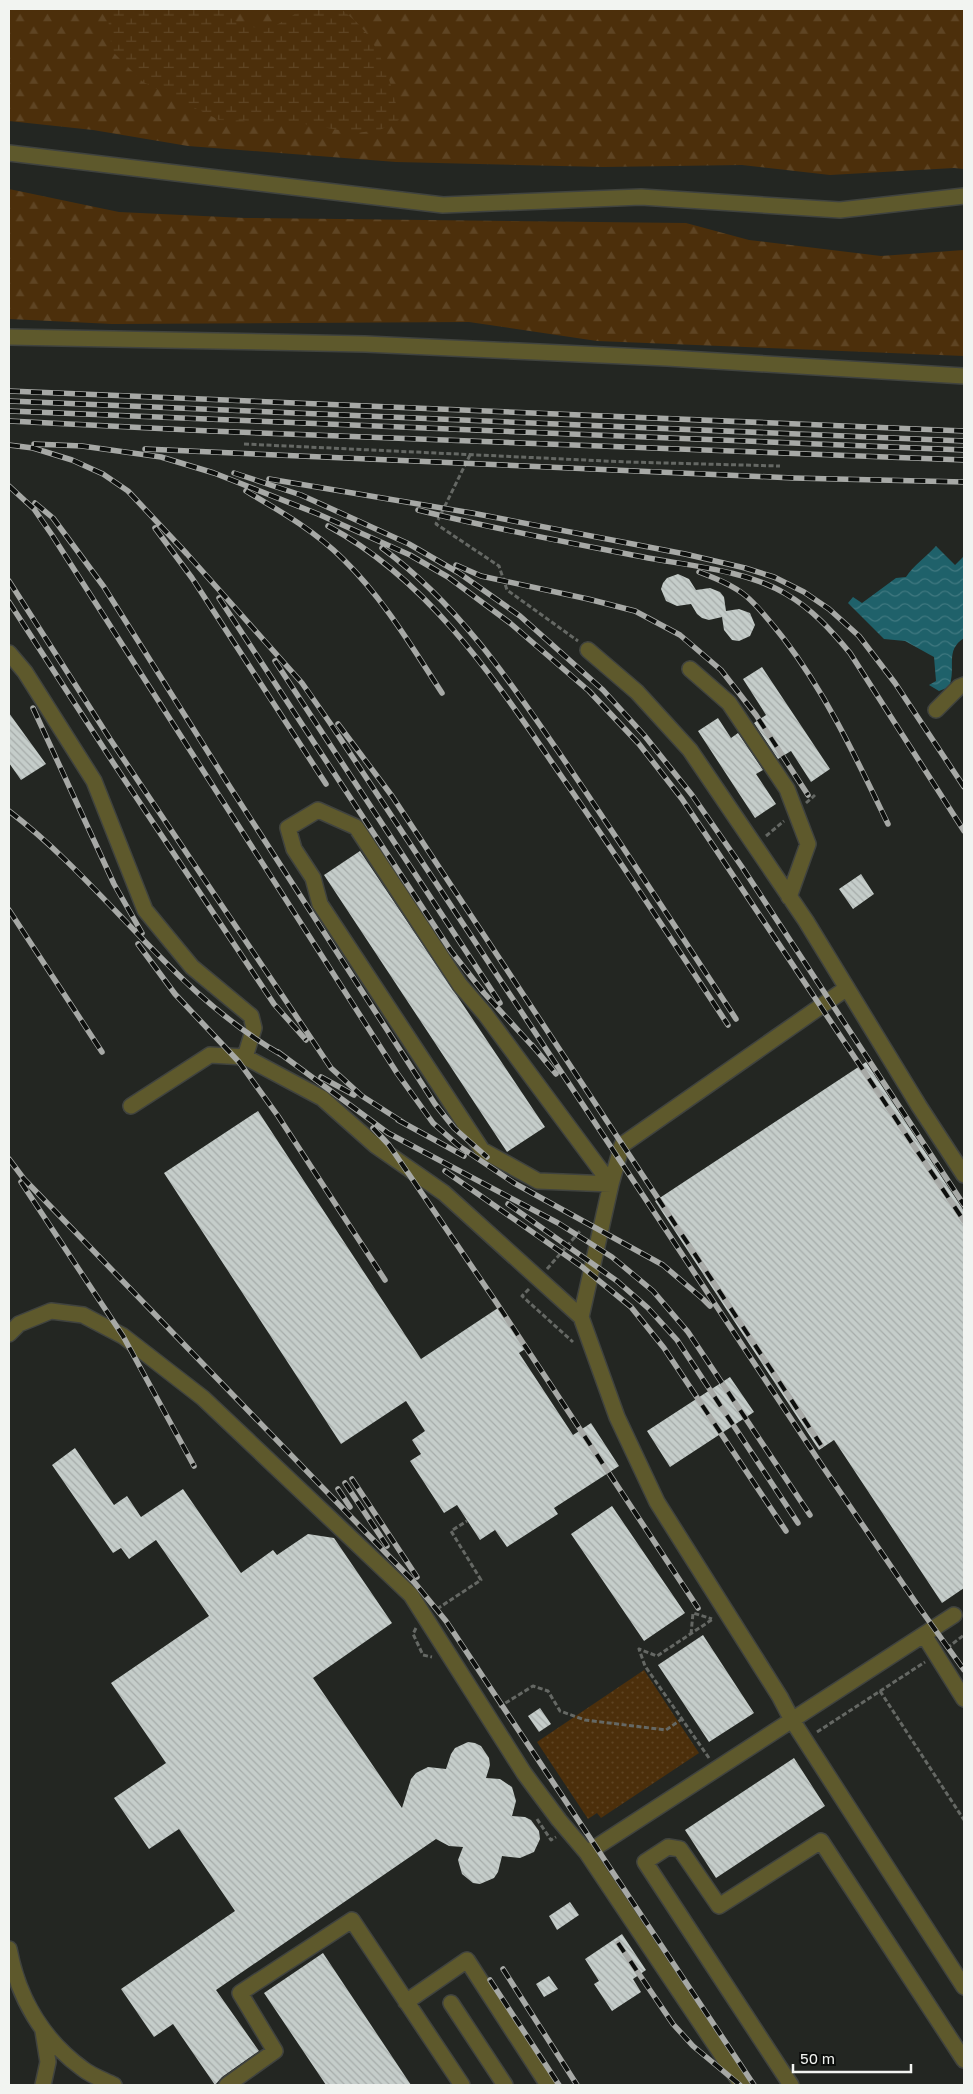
<svg xmlns="http://www.w3.org/2000/svg" width="973" height="2094" font-family="'Golos Text',sans-serif">
	<defs>
		<pattern id="grass-dots" width="8" height="8" patternUnits="userSpaceOnUse" patternTransform="scale(1.25)"><rect width="8" height="8" fill="#4c2f0b"/><path d="M2 2h.1M6 6h.1" fill="none" stroke="#5e4423" stroke-width="1.8" stroke-linecap="round"/></pattern>
		<pattern id="forest-firs" width="22" height="20" patternUnits="userSpaceOnUse" patternTransform="scale(1.25)"><rect width="22" height="20" fill="#4c2f0b"/><path d="M5 1l3.5 6h-7zM16 11l3.5 6h-7z" fill="#5e4423"/></pattern>
		<pattern id="wetland-marsh" width="20" height="14" patternUnits="userSpaceOnUse" patternTransform="scale(1.25)"><rect width="20" height="14" fill="#4c2f0b"/><path d="M1 5h8M5 5V1M11 12h8M15 12V8" fill="none" stroke="#5e4423"/></pattern>
		<pattern id="water-waves" width="16" height="10" patternUnits="userSpaceOnUse" patternTransform="scale(1.25)"><rect width="16" height="10" fill="#1f616a"/><path d="M0 5q4-4 8 0t8 0" fill="none" stroke="#407880"/></pattern>
		<pattern id="building-back-hatch" width="6" height="6" patternUnits="userSpaceOnUse" patternTransform="scale(1.25)"><rect width="6" height="6" fill="#c5cdca"/><path d="M-1 5l2 2M0 0l6 6M5-1l2 2" fill="none" stroke="#a6acaa"/></pattern>
	</defs>
	<rect width="100%" height="100%" fill="#232622"/>
	<!-- grass -->
	<path fill="url(#grass-dots)" d="M644,1670L699,1753L601,1818L597,1813L588,1819L537,1742Z"/>
	<!-- forest -->
	<path fill="url(#forest-firs)" d="M9,9H964V169L954,168L830,175L742,165L603,167L396,162L188,146L93,130L9,121Z
		M9,189L119,212L245,218L686,223L749,240L881,256L964,250V356L597,341L469,322L112,324L9,319Z"/>
	<!-- wetland -->
	<path fill="url(#wetland-marsh)" d="M104,9H218L240,24L262,29L273,27L304,9H341C348,15 355,20 361,27C381,48 395,92 399,120L380,130L356,133L293,122L219,120L143,82L112,51L108,18Z"/>
	<!-- water -->
	<path fill="url(#water-waves)" d="M936,546L955,565L964,556V638C944,651 957,667 949,687L939,691L929,685L936,681L934,657L905,641L884,639L848,603L853,597L862,603L896,578L906,577C913,566 926,557 936,546Z"/>
	<!-- building -->
	<path fill="url(#building-back-hatch)" d="M678,574L689,579L696,590L710,588L720,592L724,597L726,611L739,609L750,613L755,625L750,636L739,641L732,640L724,630L722,617L709,620L702,618L697,614L691,604L677,606L666,601L661,589L663,583L667,578Z
		M762,667L830,769L811,782L791,751L778,759L754,723L766,715L743,679Z
		M9,713L46,764L21,780L9,763Z
		M718,718L731,738L738,733L763,770L756,774L776,804L755,818L698,731Z
		M360,851L545,1127L507,1152L324,875Z
		M861,874L874,894L853,909L839,889Z
		M866,1062L964,1211V1588L942,1603L834,1440L819,1450L655,1201Z
		M258,1111L421,1359L498,1308L525,1349L519,1353L573,1435L591,1423L619,1466L554,1508L558,1514L507,1547L495,1530L480,1540L457,1505L444,1513L410,1461L421,1454L412,1440L425,1431L406,1401L341,1444L164,1173Z
		M730,1377L754,1412L670,1467L647,1431Z
		M75,1448L114,1505L127,1496L141,1517L183,1489L241,1573L273,1550L277,1555L308,1534L334,1538L392,1623L313,1678L402,1808L411,1779L416,1773L428,1767L446,1769L451,1754L455,1748L468,1742L475,1743L481,1746L489,1758L490,1765L486,1778L500,1779L512,1787L516,1801L512,1816L525,1817L531,1820L539,1831L540,1839L534,1852L520,1858L502,1856L498,1872L494,1878L480,1884L473,1883L462,1874L458,1860L463,1847L449,1846L436,1839L216,1990L259,2051L222,2077L215,2085L173,2024L154,2037L121,1989L235,1911L179,1829L149,1849L114,1798L166,1763L111,1683L209,1616L156,1540L129,1559L121,1548L113,1553L52,1465Z
		M612,1506L685,1613L644,1641L571,1534Z
		M703,1635L754,1713L709,1742L658,1665Z
		M540,1708L551,1724L539,1732L528,1716Z
		M794,1758L825,1806L716,1878L685,1830Z
		M570,1902L579,1915L557,1930L549,1916Z
		M622,1934L646,1970L633,1979L641,1992L612,2011L594,1984L599,1981L585,1959Z
		M323,1953L411,2085H326L264,1993Z
		M549,1976L558,1989L544,1997L536,1984Z"/>
	<g fill="none" stroke-linecap="round" stroke-linejoin="round">
		<defs>
			<path id="minor" d="M9,153L443,205L641,197L840,210L964,196
				M9,337L365,344L667,358L964,376
				M588,650L637,692L690,750L806,921L919,1106L964,1175
				M9,653L25,672L94,781L145,910L192,967L251,1016L254,1028L245,1057
				M690,669L729,703L787,789L808,844L789,897
				M936,710L959,687L964,685
				M318,810L356,827L460,985L485,1014L611,1184L538,1181L482,1150L320,904L313,878L294,849L288,828Z
				M847,988L622,1145L611,1184L581,1317L617,1417L657,1502L780,1697L792,1720L964,1987
				M131,1106L210,1055L245,1057L322,1098L375,1145L444,1193L581,1317
				M9,1334L19,1324L51,1311L83,1315L123,1336L203,1398L411,1595L524,1773L559,1820L587,1853
				M924,1635L964,1699
				M9,1949C18,1998 43,2040 83,2069C92,2076 104,2080 114,2085
				M406,2002L467,1960L548,2085
				M451,2003L505,2085
				M43,2085L48,2062L43,2031
				M227,2085L275,2051L240,1993L352,1920L462,2085
				M742,2085L587,1853L954,1615
				M791,2085L645,1862L668,1847L680,1849L719,1906L821,1841L964,2060"/>
		</defs>
		<!-- minor casing -->
		<use href="#minor" stroke="#40433f" stroke-width="18"/>
		<!-- path -->
		<path stroke="#656864" stroke-width="3" stroke-dasharray="5 2.5" stroke-linecap="butt" d="M244,444L627,462L780,466
			M470,455L436,524L499,566L507,590L578,641
			M806,803L815,795
			M766,836L784,821
			M547,1269L580,1231
			M529,1289L522,1296L573,1342
			M437,1609L481,1580L451,1531L467,1521
			M416,1628L413,1634L423,1655L432,1657
			M691,1634L693,1613L712,1619
			M947,1648L964,1635
			M880,1691L964,1820
			M499,1707L533,1686L548,1691L560,1711L585,1720L666,1730L682,1719
			M817,1732L925,1662
			M709,1758L645,1666L639,1649L657,1656L713,1619
			M537,1819L551,1840L556,1837"/>
		<!-- minor -->
		<use href="#minor" stroke="#5e592c" stroke-width="15"/>
		<defs>
			<path id="rail" d="M9,391L964,431
				M9,401L964,441
				M9,411L964,450
				M9,421L210,431L964,460
				M34,444L82,446L161,457L214,473L318,514L410,555L448,577L510,623L589,691L639,744L682,799L964,1221
				M9,445L33,448L72,460L103,474L128,491L187,554L302,683L330,723L821,1464L916,1603L964,1670
				M145,449L793,478L964,482
				M234,473L301,495L409,544L459,573L520,616L603,690L644,735L692,795L742,867L964,1205
				M269,479L472,513L685,554L745,568L774,577L804,592L829,609L859,636L895,683L964,787
				M9,486L34,509L52,535L397,1073L433,1123L459,1146L514,1183L663,1265L703,1299L710,1306
				M246,491C280,511 315,531 343,559C383,598 412,647 442,693
				M35,503L53,518L104,587L230,787L435,1104L454,1128L487,1157
				M418,510C494,529 571,543 648,558C692,566 748,571 786,594C812,609 831,630 850,653L964,831
				M328,526C432,582 497,683 562,777C619,859 673,942 728,1025
				M155,528L192,578L326,784
				M382,548C457,603 510,681 562,757C621,843 678,931 736,1019
				M456,565L481,576L588,599L635,611L680,635L721,670L756,715L808,795
				M699,572C715,578 733,585 746,596C760,608 772,624 784,639C827,695 857,760 888,824
				M9,581L110,739L331,1068L362,1096L404,1123
				M219,598L451,951L484,993L536,1050
				M9,602L114,764L274,1004L306,1040
				M275,661L500,1003
				M33,708L114,884L142,933
				M338,724L392,796L821,1445
				M9,811C106,885 174,994 282,1055
				M9,910L102,1052
				M138,944L175,994L239,1062L278,1116L385,1280
				M532,1045L556,1074
				M278,1052L388,1133L558,1223L612,1257L653,1291L688,1332L810,1515
				M321,1077L354,1095
				M398,1120L464,1156
				M373,1128L389,1145L496,1302L698,1608
				M9,1159L24,1179L414,1582L446,1621L754,2085
				M445,1171L581,1266L631,1307L664,1348L786,1531
				M21,1182L123,1336L194,1466
				M508,1204L617,1281L648,1308L677,1340L798,1523
				M352,1479L417,1577
				M345,1483L387,1546
				M338,1489L350,1507
				M618,1943L673,2024L693,2046L740,2085
				M503,1969L577,2085
				M490,1980L559,2085"/>
		</defs>
		<!-- rail casing -->
		<use href="#rail" stroke="#a7a9a6" stroke-width="5.5"/>
		<!-- rail -->
		<use href="#rail" stroke="#0d0f0d" stroke-width="4" stroke-dasharray="11" stroke-linecap="butt"/>
	</g>
	<!-- border -->
	<rect width="973" height="2094" fill="none" stroke="#f2f4f1" stroke-width="20"/>
	<!-- scale -->
	<path d="M793 2064v8h118v-8" fill="none" stroke="#f2f4f1" stroke-width="2.5"/>
	<text x="800" y="2064" font-size="15" fill="#f2f4f1" stroke="#0d0f0d" stroke-width="4" paint-order="stroke">50 m</text>
</svg>
